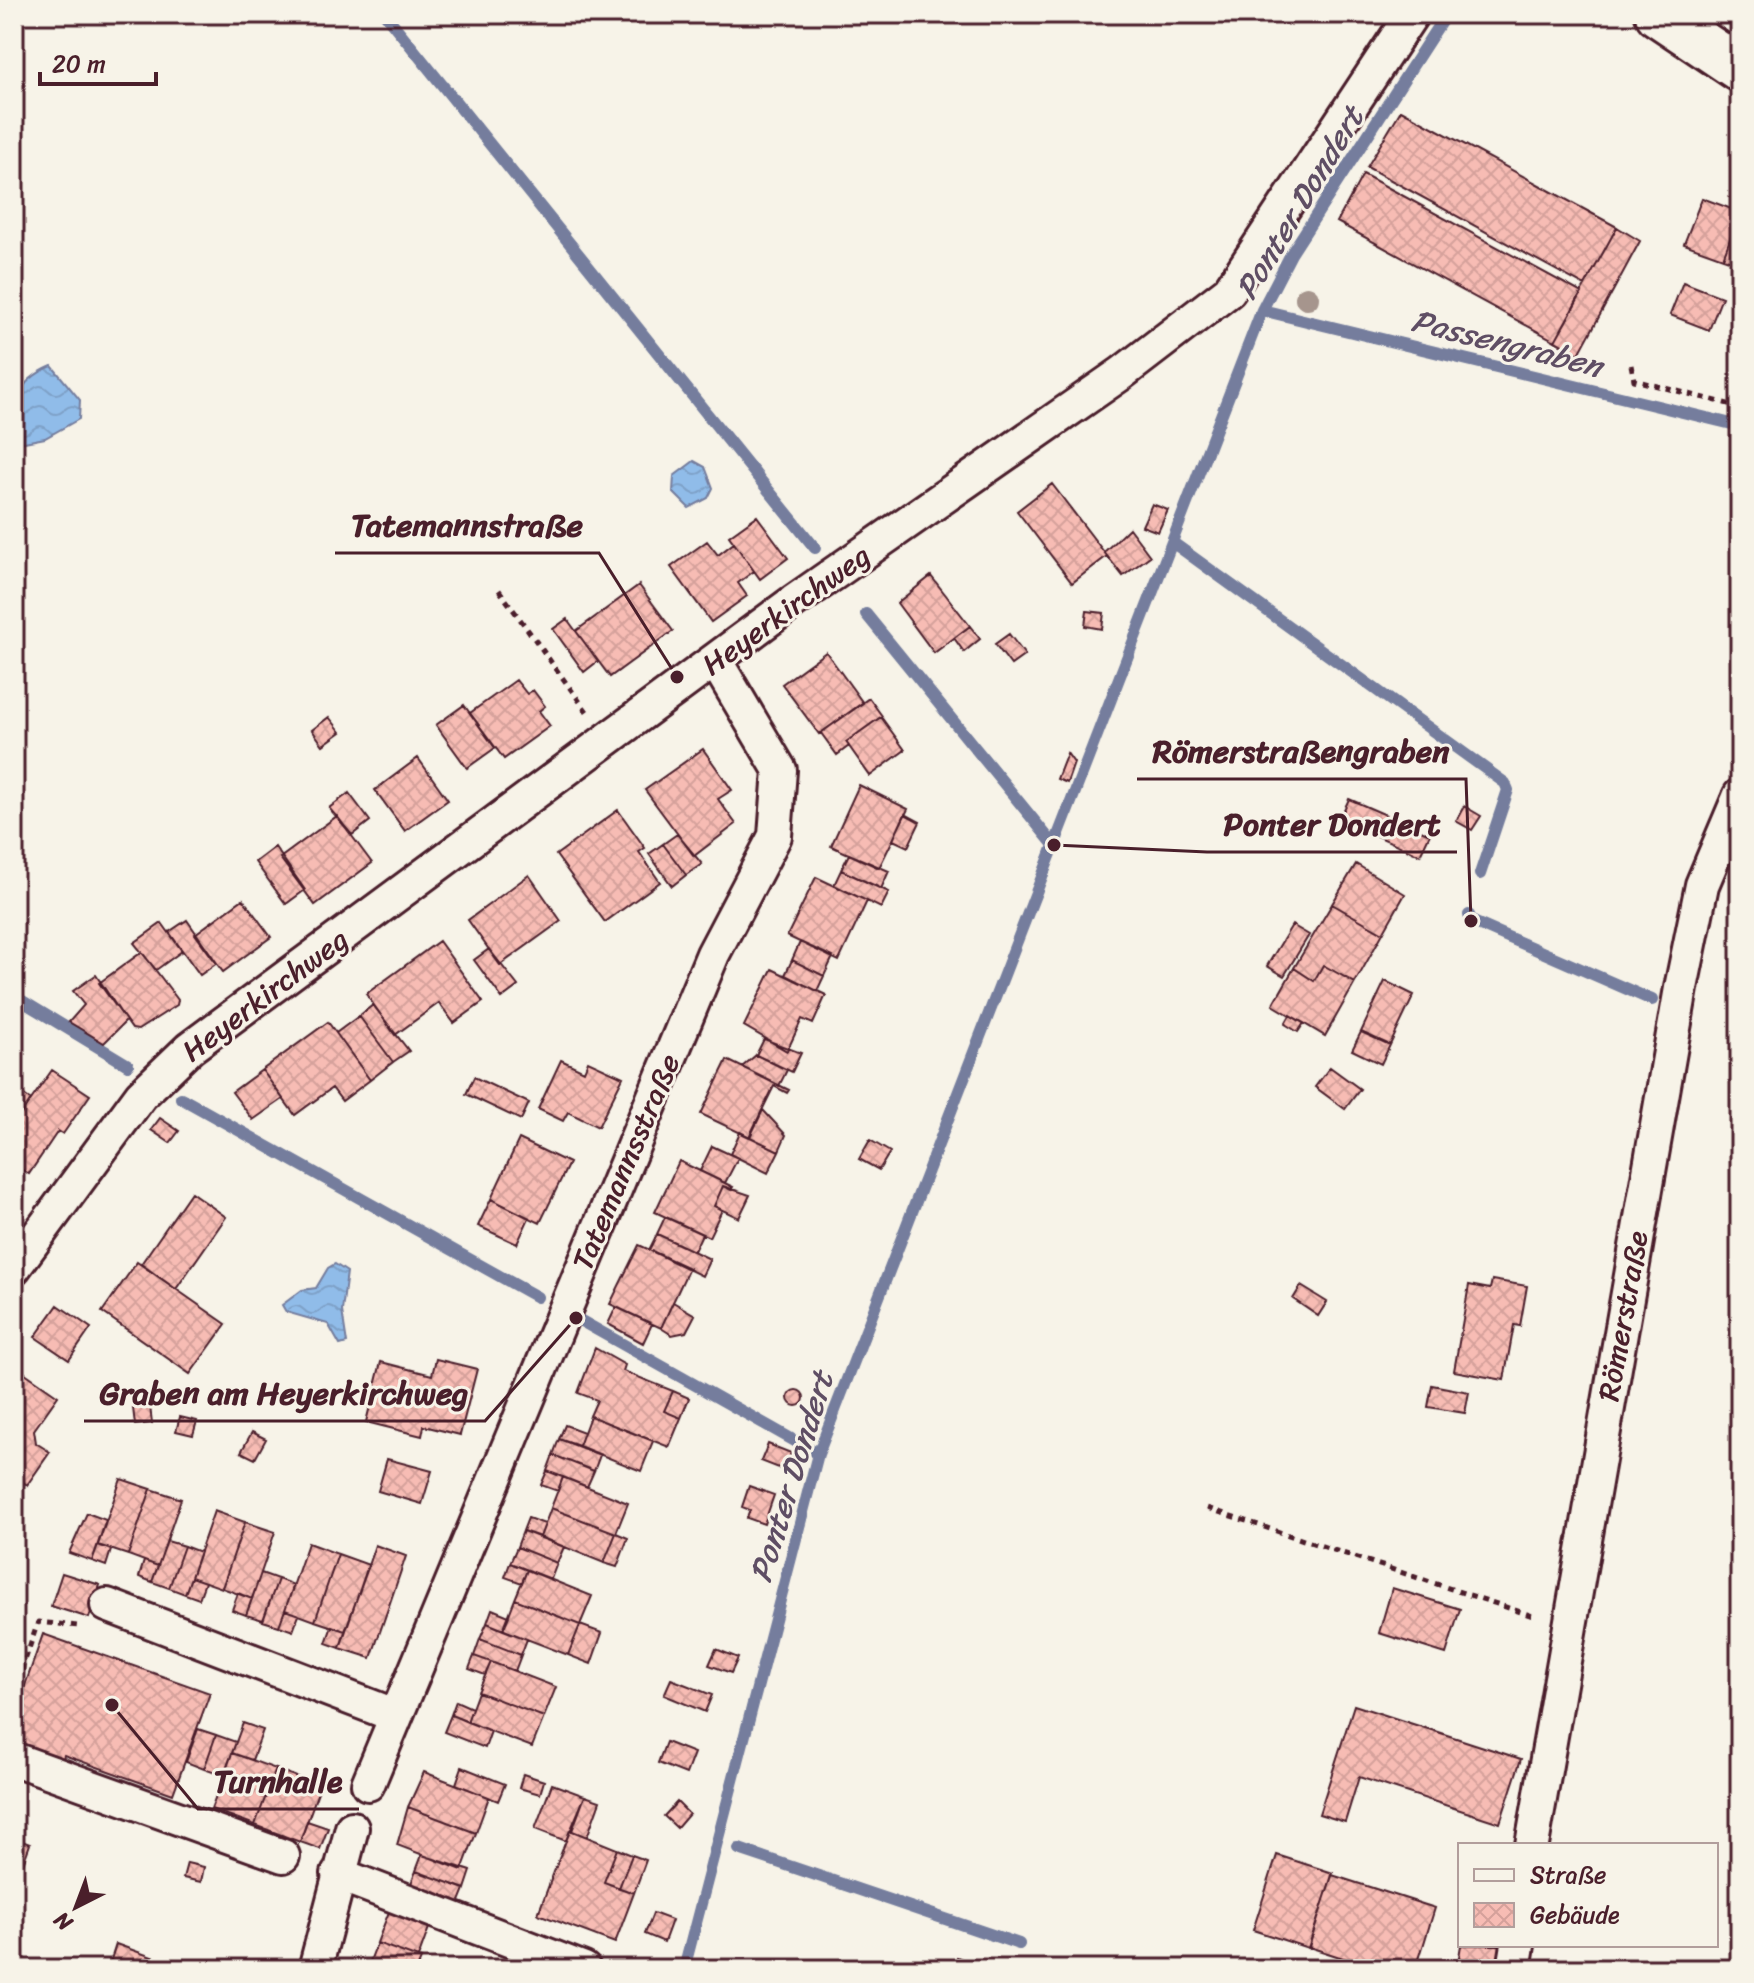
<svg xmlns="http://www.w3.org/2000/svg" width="1754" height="1983" font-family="Sriracha,sans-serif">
	<defs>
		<pattern id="water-waves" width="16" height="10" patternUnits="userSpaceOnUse" patternTransform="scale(2)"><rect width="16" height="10" fill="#90bce9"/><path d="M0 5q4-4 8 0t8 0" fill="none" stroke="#7ea1c8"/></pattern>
		<pattern id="building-cross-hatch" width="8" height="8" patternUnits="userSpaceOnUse" patternTransform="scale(2)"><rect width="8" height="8" fill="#f7bcb4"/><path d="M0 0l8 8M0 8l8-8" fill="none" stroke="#d5a19b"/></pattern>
	</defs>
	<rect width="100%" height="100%" fill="#f7f3e8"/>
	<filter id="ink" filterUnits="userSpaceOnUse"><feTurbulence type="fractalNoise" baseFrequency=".0125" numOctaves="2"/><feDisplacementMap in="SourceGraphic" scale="16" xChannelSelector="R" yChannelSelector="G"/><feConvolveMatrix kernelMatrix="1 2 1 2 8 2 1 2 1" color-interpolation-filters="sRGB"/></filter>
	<g filter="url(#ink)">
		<!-- water -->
		<path fill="url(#water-waves)" stroke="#747d9d" stroke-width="2" d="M52,366L80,400L79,419L45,438L14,444C14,405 12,383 52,366Z
			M694,461L705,467L713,488L708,498L689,508L673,492L674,476Z
			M335,1264L347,1272L342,1311L347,1343L340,1345L328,1324L286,1312L282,1305L302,1290L316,1288L328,1268Z"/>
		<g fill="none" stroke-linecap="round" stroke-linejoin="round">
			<!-- stream -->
			<path stroke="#747d9d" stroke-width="12" d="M385,14L815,548
				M1262,310L1740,426
				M1172,542L1505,783L1508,790L1480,874
				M866,614L1054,845
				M1469,915L1471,921L1652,1000
				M14,996L128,1065
				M181,1098L537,1297
				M576,1318L818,1454
				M739,1849L1019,1944
				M684,1969L818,1454L1262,310L1291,254L1446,14"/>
		</g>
		<!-- building -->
		<path fill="url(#building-cross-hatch)" stroke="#4a1f2b" stroke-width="2" d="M1401,110L1617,227L1585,286L1367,167Z
			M1363,174L1582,293L1555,341L1337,222Z
			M1702,198L1740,212L1723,258L1684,244Z
			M1740,213V264L1723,258Z
			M1617,227L1640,241L1579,354L1555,341Z
			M1683,282L1722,297L1709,330L1670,315Z
			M1052,484L1107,556L1072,583L1017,511Z
			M1152,504L1168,510L1158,532L1142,526Z
			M757,516L788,558L760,579L729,536Z
			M1129,528L1150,556L1123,576L1104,552Z
			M707,541L718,555L734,543L754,571L738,583L747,596L711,622L671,567Z
			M931,576L970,626L934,653L897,603Z
			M639,585L673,631L610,677L576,631Z
			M1087,611L1104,613L1102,629L1085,626Z
			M567,619L598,661L584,672L553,629Z
			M970,626L980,639L964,652L954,638Z
			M1009,634L1025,655L1011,665L995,644Z
			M826,652L863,703L819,734L782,684Z
			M516,680L527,694L533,690L545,706L539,711L550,726L504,759L470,713Z
			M869,698L882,716L846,742L849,746L837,755L821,733Z
			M464,705L495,748L467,768L436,725Z
			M329,717L341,732L323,745L312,730Z
			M881,717L905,750L870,776L846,742Z
			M703,749L732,790L718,799L736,824L694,856L645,790Z
			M1067,753L1074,763L1067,783L1057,779Z
			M418,758L448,800L405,831L375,790Z
			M859,785L908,809L879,868L831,846Z
			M349,793L370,821L352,835L329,808Z
			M1349,799L1430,834L1420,855L1345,822L1341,816Z
			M1464,806L1481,816L1472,830L1456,821Z
			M618,810L645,848L639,852L660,882L605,922L556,855Z
			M905,814L920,822L908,847L893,840Z
			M337,816L372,863L315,905L280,858Z
			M677,834L702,864L686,875L663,844Z
			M663,844L686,875L672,886L649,854Z
			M275,847L305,890L286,904L255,862Z
			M849,854L889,871L881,889L841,870Z
			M1356,864L1405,894L1383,933L1332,904Z
			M841,870L889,892L881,908L834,885Z
			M529,875L561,921L500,965L468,920Z
			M816,877L867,901L839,961L787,936Z
			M243,899L271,937L223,972L195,934Z
			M1332,904L1383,933L1355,983L1323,965L1314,981L1294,968Z
			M187,920L217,963L200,975L169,932Z
			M162,923L182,951L156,970L134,943Z
			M1292,925L1309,935L1284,976L1267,966Z
			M439,941L483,1002L454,1023L439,1003L395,1035L366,994Z
			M800,942L833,957L824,976L792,960Z
			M489,949L518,986L502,998L474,960Z
			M142,952L178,1000L177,1005L138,1030L132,1029L99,983Z
			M792,960L824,976L817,991L785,975Z
			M1323,965L1355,983L1325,1036L1273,1005L1294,968L1314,981Z
			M772,969L826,995L813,1024L802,1019L787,1051L744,1026Z
			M96,975L126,1021L104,1043L69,1022L84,1005L73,991Z
			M1385,981L1414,995L1390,1045L1361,1032Z
			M373,1005L409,1051L393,1062L359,1016Z
			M1290,1015L1304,1023L1298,1032L1285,1024Z
			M359,1016L393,1062L370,1080L336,1033Z
			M328,1022L370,1080L342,1101L332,1088L295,1115L262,1070Z
			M1361,1032L1390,1045L1381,1064L1352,1050Z
			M764,1039L801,1053L792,1072L756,1055Z
			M756,1055L787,1070L779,1086L742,1067Z
			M561,1060L584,1071L588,1061L623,1077L598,1127L568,1112L563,1121L538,1109Z
			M727,1060L789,1090L787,1093L774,1086L749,1137L701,1114Z
			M1330,1067L1360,1089L1345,1109L1315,1087Z
			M52,1070L90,1095L63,1134L58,1131L29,1174L14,1164V1118L17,1120Z
			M262,1070L283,1099L253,1120L232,1092Z
			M474,1077L529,1103L521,1120L466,1094Z
			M14,1088L31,1100L17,1120L14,1118Z
			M763,1110L786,1135L779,1151L750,1137Z
			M160,1118L179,1131L170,1143L151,1130Z
			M740,1132L779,1151L768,1173L730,1154Z
			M519,1139L569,1163L540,1223L491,1199Z
			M870,1140L890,1152L879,1170L859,1159Z
			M712,1146L738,1158L725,1183L700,1171Z
			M679,1161L733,1187L731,1190L723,1186L714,1206L722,1210L709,1237L655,1212Z
			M723,1186L750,1195L739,1218L714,1206Z
			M191,1192L226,1217L176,1289L141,1264Z
			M491,1199L529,1218L517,1244L478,1226Z
			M665,1217L702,1234L694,1251L657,1234Z
			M657,1234L710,1259L702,1276L649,1250Z
			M639,1245L689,1268L661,1328L610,1304Z
			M137,1262L226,1324L190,1374L102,1312Z
			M1492,1280L1527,1286L1520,1326L1514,1325L1504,1380L1454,1371L1469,1285L1490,1289Z
			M1301,1286L1327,1302L1318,1316L1293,1299Z
			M673,1302L695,1315L686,1332L672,1335L661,1328Z
			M58,1305L91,1328L69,1360L35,1337Z
			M616,1307L652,1324L643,1343L608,1324Z
			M595,1348L625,1365L623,1371L673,1391L664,1411L681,1418L669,1447L590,1416L597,1400L578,1393Z
			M436,1359L477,1369L460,1435L424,1426L422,1436L366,1422L381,1362L432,1375Z
			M15,1366L58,1396L34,1430L36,1443L50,1452L27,1485L14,1475Z
			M1432,1385L1469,1392L1465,1413L1428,1407Z
			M788 1398a8 8 0 1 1 16 0a8 8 0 1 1-16 0Z
			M673,1391L689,1398L681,1418L664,1411Z
			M150,1406L152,1423L135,1425L133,1408Z
			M590,1416L653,1441L641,1471L579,1446Z
			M180,1417L197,1421L193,1435L176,1431Z
			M565,1425L584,1432L579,1446L559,1439Z
			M252,1432L266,1439L255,1459L241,1452Z
			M559,1439L600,1455L594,1471L553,1455Z
			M768,1444L791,1453L784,1470L761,1461Z
			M553,1455L594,1471L587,1487L547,1471Z
			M387,1459L432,1471L422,1504L378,1491Z
			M547,1471L563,1477L558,1491L541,1485Z
			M563,1477L628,1503L616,1533L551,1508Z
			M121,1479L151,1489L128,1555L98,1545Z
			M749,1486L774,1495L764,1524L747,1518L750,1510L742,1507Z
			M151,1489L181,1499L158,1566L128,1555Z
			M551,1508L616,1533L604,1563L540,1537Z
			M214,1511L245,1522L222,1588L191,1577Z
			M87,1513L106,1520L92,1561L69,1553Z
			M528,1518L545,1524L540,1537L523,1531Z
			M245,1522L275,1532L252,1599L222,1588Z
			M523,1531L564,1547L557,1563L517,1547Z
			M616,1533L628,1538L617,1567L604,1563Z
			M167,1541L184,1546L169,1588L152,1582Z
			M308,1543L338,1554L315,1621L285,1610Z
			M98,1545L111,1550L106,1566L92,1561Z
			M375,1545L406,1556L371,1658L340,1648Z
			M184,1546L200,1552L185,1594L169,1588Z
			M517,1547L557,1563L551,1579L510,1563Z
			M338,1554L369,1565L345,1631L315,1621Z
			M144,1561L158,1566L152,1582L139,1577Z
			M510,1563L527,1570L522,1583L505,1577Z
			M527,1570L592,1596L580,1625L515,1599Z
			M62,1573L100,1585L89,1618L51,1606Z
			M261,1573L278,1579L263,1620L246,1615Z
			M191,1577L205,1582L199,1599L185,1594Z
			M278,1579L294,1585L279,1626L263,1621Z
			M1392,1588L1460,1609L1446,1654L1379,1633Z
			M238,1593L252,1599L246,1615L232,1610Z
			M515,1599L580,1625L568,1655L503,1630Z
			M492,1609L509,1616L503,1630L487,1623Z
			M285,1610L299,1615L293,1631L279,1626Z
			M487,1623L527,1639L521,1655L480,1639Z
			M580,1625L602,1633L591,1664L568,1655Z
			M332,1626L345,1631L340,1648L326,1643Z
			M43,1634L210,1693L173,1794L64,1755L61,1765L14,1748V1717Z
			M480,1639L521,1655L515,1671L474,1656Z
			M716,1649L738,1658L731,1673L709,1665Z
			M474,1656L491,1662L485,1675L469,1669Z
			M491,1662L556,1687L544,1717L478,1692Z
			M671,1679L712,1695L705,1712L664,1695Z
			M478,1692L544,1717L532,1747L467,1722Z
			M456,1701L472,1708L467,1722L451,1715Z
			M1354,1705L1521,1759L1500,1823L1359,1777L1345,1822L1319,1814Z
			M451,1715L491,1731L485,1748L444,1732Z
			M243,1723L263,1730L252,1760L232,1753Z
			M198,1729L216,1735L204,1769L186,1762Z
			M216,1735L236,1742L224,1776L204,1769Z
			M666,1742L694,1753L686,1774L658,1763Z
			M232,1753L276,1769L255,1825L211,1809Z
			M462,1767L505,1784L498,1801L456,1784Z
			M276,1769L320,1786L300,1842L255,1825Z
			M424,1772L489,1797L476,1833L408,1807Z
			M523,1774L544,1781L540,1794L519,1788Z
			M552,1784L585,1796L566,1841L535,1829Z
			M585,1796L600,1801L587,1837L572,1831Z
			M677,1802L689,1814L677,1828L664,1816Z
			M408,1807L476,1833L462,1870L397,1845Z
			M307,1821L328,1828L320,1849L300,1842Z
			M570,1830L617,1849L604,1882L634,1893L615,1943L538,1914Z
			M14,1838L30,1844L14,1889Z
			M617,1849L632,1855L619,1888L604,1882Z
			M422,1855L471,1871L465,1889L416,1871Z
			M632,1855L646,1860L634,1893L619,1888Z
			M1277,1855L1333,1873L1308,1948L1253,1930Z
			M187,1863L204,1867L201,1882L183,1878Z
			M416,1871L465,1889L459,1904L410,1886Z
			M1332,1875L1435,1908L1416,1969H1377L1309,1947Z
			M390,1909L430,1925L418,1958L377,1943Z
			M653,1913L672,1920L664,1942L645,1934Z
			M377,1943L421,1959L417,1969H367Z
			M116,1944L177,1966L176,1969H108Z
			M1461,1945H1502L1499,1969H1457Z
			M957,1957L979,1966L978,1969H953Z"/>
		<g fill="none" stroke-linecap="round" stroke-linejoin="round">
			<defs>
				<path id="street" d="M14,1268L141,1095L190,1048L793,602L1122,373L1229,291L1412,14
					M107,1605L394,1715
					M14,1759L283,1856
					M368,1784L713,954L775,836L780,770L715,660
					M1532,1845L1681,988L1702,885L1740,795
					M338,1874L584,1969
					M315,1969L352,1828
					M1514,1969L1518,1945"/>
				<path id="secondary" d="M1658,14L1740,69"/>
			</defs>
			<!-- street casing -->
			<use href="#street" stroke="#4a1f2b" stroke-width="38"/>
			<!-- secondary casing -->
			<use href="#secondary" stroke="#4a1f2b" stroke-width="50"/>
			<!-- path -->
			<path stroke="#4a1f2b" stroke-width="5" stroke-dasharray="6 6" stroke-linecap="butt" d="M1631,365L1634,380L1740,407
				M499,590L588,713
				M1207,1508L1536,1617
				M14,1693L38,1622L78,1626"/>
			<!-- street -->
			<use href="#street" stroke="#f7f3e8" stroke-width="32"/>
			<!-- secondary -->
			<use href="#secondary" stroke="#f7f3e8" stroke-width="44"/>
		</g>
		<!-- trees -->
		<circle fill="#a6958d" cx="1307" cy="298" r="12"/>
	</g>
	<g text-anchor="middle" stroke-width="6" stroke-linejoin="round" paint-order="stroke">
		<!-- street labels -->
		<g font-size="30" fill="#4a1f2b" stroke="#f7f3e8">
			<text transform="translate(786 610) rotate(-36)" y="10">Heyerkirchweg</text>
			<text transform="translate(265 995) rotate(-37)" y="10">Heyerkirchweg</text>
			<text transform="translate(626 1162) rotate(-67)" y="10">Tatemannsstraße</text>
			<text transform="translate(1623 1316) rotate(-80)" y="10">Römerstraße</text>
		</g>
		<!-- water labels -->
		<g font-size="32" font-style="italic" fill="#5f4e64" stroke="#f7f3e8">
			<text transform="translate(1299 203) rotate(-59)" y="11">Ponter Dondert</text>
			<text transform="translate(1507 343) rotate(14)" y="11">Passengraben</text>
			<text transform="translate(791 1477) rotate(-73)" y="11">Ponter Dondert</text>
		</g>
	</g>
	<!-- callouts -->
	<path fill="none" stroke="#4a1f2b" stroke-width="3" d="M677 677L599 553H335M1471 921L1466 779H1137M1054 845L1207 852H1457M576 1318L485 1421H84M112 1705L198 1809H359"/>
	<g fill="#4a1f2b" stroke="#f7f3e8" stroke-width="3">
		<circle cx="677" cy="677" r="8"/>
		<circle cx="1471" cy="921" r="8"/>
		<circle cx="1054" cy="845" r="8"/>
		<circle cx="576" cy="1318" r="8"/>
		<circle cx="112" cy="1705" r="8"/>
	</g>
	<g font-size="32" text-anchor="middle" font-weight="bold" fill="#4a1f2b" stroke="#f7f3e8" stroke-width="6" stroke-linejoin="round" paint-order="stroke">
		<text x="467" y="536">Tatemannstraße</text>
		<text x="1301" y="762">Römerstraßengraben</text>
		<text x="1332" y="835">Ponter Dondert</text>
		<text x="284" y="1404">Graben am Heyerkirchweg</text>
		<text x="278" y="1792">Turnhalle</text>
	</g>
	<!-- margin -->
	<rect width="1754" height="1983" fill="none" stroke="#f7f3e8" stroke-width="48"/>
	<rect x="24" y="24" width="1706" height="1935" fill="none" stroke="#4a1f2b" stroke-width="3" filter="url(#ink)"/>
	<!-- legend -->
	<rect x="1458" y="1843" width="260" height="104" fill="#f7f3e8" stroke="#b29e9c" stroke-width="2"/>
	<rect x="1474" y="1869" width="40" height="12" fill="#f7f3e8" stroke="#b29e9c" stroke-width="2"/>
	<text x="1530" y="1883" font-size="24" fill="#4a1f2b">Straße</text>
	<rect x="1474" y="1903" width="40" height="24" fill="url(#building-cross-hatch)" stroke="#b29e9c" stroke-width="2"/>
	<text x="1530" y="1923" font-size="24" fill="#4a1f2b">Gebäude</text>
	<!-- north arrow -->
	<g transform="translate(76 1907) rotate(222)" stroke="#f7f3e8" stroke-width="6" paint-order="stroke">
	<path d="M0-6L14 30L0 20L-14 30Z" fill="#4a1f2b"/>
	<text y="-12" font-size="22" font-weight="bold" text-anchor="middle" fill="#4a1f2b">N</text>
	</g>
	<!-- scale -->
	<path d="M40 72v12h116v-12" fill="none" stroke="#4a1f2b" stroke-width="4"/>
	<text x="52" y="72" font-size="24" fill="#4a1f2b" stroke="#f7f3e8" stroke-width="6" paint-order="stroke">20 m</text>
</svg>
